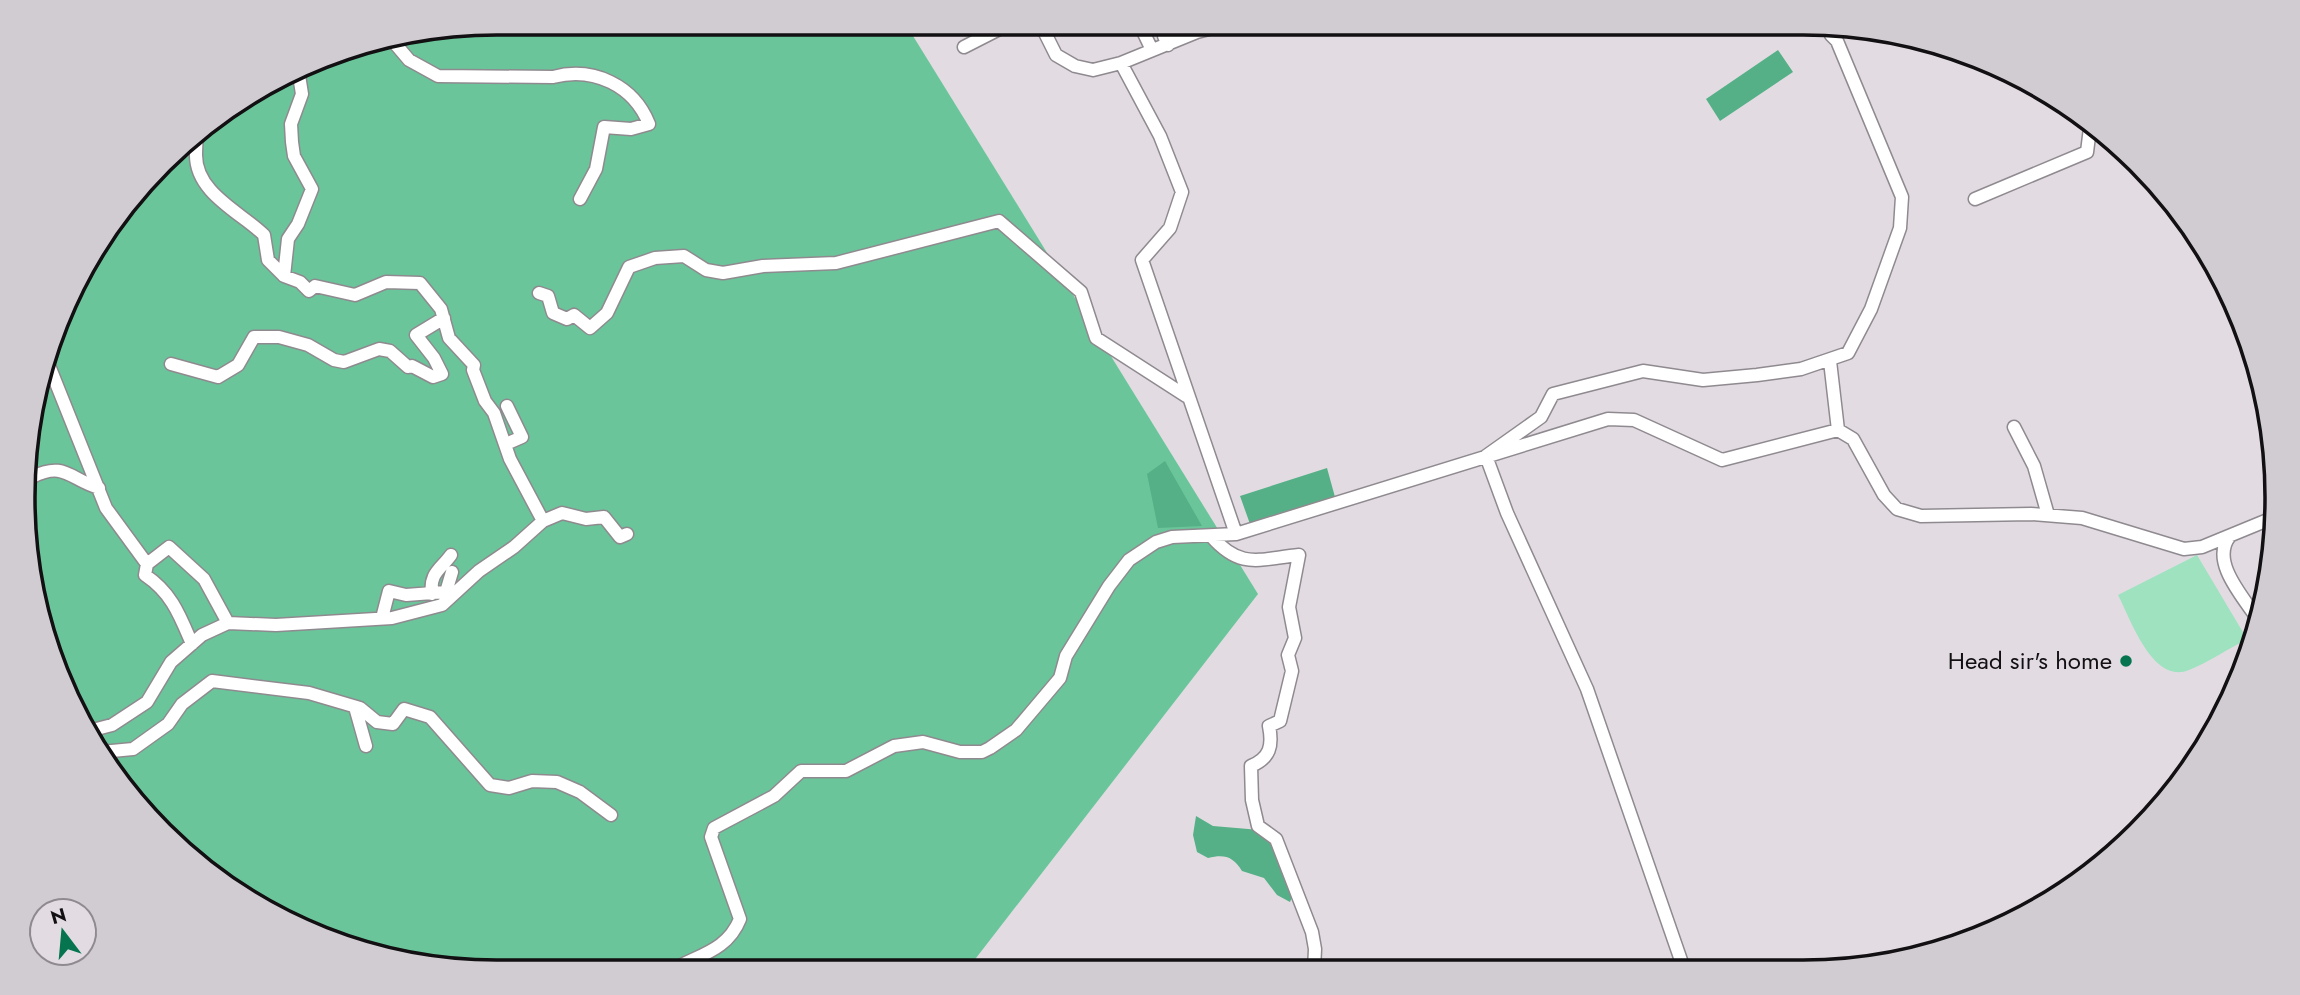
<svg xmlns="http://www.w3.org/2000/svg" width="2300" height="995" font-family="Jost,sans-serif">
	<rect width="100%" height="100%" fill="#e2dce2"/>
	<!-- green -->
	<path fill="#9ee2bf" d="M2197,555L2247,639C2228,649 2209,662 2189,670C2153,685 2131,620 2118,595Z"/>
	<!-- forest -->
	<path fill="#6bc59a" d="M498,23H905L1258,594L966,971L498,972L345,947L260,909L185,855L86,735L32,590L23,497L32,405L87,260L185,140L260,86L345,48Z"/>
	<!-- water -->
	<path fill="#56b087" d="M1778,50L1793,72L1720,121L1706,99Z
		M1165,461L1202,526L1158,528L1147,474Z
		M1327,468L1335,497L1250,524L1240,496Z
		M1196,816L1213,826L1260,830L1273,839L1293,895L1290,902L1277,895L1264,878L1242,871C1233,856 1224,854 1208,858L1197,852L1193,835Z"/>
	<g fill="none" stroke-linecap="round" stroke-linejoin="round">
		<defs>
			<path id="minor" d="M1040,23L1056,55L1075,66L1093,70L1121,63L1197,32L1232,23
				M1139,23L1152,50
				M1165,23L1164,36L1168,45
				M392,40L409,60L438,76L553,77C594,66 634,86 649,124L631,129L604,127L596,169L580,199
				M964,47L1011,23
				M1121,63L1160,136L1182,192L1170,228L1142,260L1236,534
				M298,69L302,94L291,124L292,142L294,156L312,189L298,224L288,239L284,276L300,282L309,291L315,286L355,295L386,282L420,283L441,309L449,338L474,365L473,370L485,401L494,413L510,459L543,521
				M196,133C197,141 196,147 196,154C195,193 242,213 264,235L268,260L284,276
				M1975,199L2087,152L2090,128L2087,120
				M539,293L548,296L553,313L567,319L574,315L590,328L607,313L629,267L655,258L684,256L706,270L723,273L763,266L836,263L999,221L1081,292L1096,338L1186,396
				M1830,361L1838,430
				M48,363L106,508L147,564L169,547L204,579L228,623L276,625L392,618L442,605L479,571L514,547L543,521L562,513L586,519L604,517L620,537L627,534
				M171,364L218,377L238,365L254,337H279L308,345L334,360L344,362L379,349L390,351L408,367L412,366L433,377L442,374L434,358L416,335L444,318
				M2014,427L2034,466L2048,515
				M506,444L522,437L507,406
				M25,472L32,477C65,461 69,479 99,488
				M1211,536C1241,570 1258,559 1299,555L1289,607L1295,638L1288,655L1292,671L1280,721L1269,726C1273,746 1270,758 1251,766L1252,800L1258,826L1276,839L1312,932L1315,949L1314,970
				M2230,536C2209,561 2244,598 2259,621
				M147,564L145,575C172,593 180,616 192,644
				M432,594C429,573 441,569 451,555
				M382,618L389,591L406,595L446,592L452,572
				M355,707L366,746
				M85,732L112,725L147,702L171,662L202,635L228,623
				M101,752L133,749L168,724L182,704L212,681L309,693L360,708L377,722L393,724L404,709L430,717L490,785L509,788L532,781L557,782L580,792L611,815
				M1684,969L1587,689L1507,513L1486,456L1541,417L1553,394L1643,371L1703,380L1757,375L1801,369L1848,353L1871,309L1900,228L1902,197L1837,41L1831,35
				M669,972C696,955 727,952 740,919L711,837L714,828L774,796L801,771H846L894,746L923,742L960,752H982L990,748L1016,730L1060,678L1066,656L1109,586L1129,560L1156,542L1172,537L1236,534L1608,419L1634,420L1722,460L1838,430L1853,439L1884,495L1897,509L1921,516L2031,514L2082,518L2184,549L2202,547L2275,517"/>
		</defs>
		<!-- minor casing -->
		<use href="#minor" stroke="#8f8a8f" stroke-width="15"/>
		<!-- minor -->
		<use href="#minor" stroke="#fff" stroke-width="12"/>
	</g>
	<!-- markers -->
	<circle fill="#06754f" stroke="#e2dce2" stroke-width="2.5" cx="2126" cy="661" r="7"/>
	<g text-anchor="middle" stroke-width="5" stroke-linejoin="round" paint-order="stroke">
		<!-- poi labels -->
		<g font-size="24" fill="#121012" stroke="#e2dce2" text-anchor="end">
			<text x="2112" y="669">Head sir's home</text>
		</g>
	</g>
	<!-- crop -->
	<path d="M0 0H2300V995H0ZM497 35H1803A462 462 0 0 1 2265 497V498A462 462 0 0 1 1803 960H497A462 462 0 0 1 35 498V497A462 462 0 0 1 497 35Z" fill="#d1ccd1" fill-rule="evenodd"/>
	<path fill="none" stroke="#121012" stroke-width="3.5" d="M497 35H1803A462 462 0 0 1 2265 497V498A462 462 0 0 1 1803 960H497A462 462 0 0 1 35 498V497A462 462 0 0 1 497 35Z"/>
	<!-- north arrow -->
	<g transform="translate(63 932) rotate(344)"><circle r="33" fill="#e2dce2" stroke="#8f8a8f" stroke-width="2"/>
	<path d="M0-5L12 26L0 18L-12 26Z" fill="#06754f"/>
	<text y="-10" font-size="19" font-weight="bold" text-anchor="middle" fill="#121012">N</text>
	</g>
</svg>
